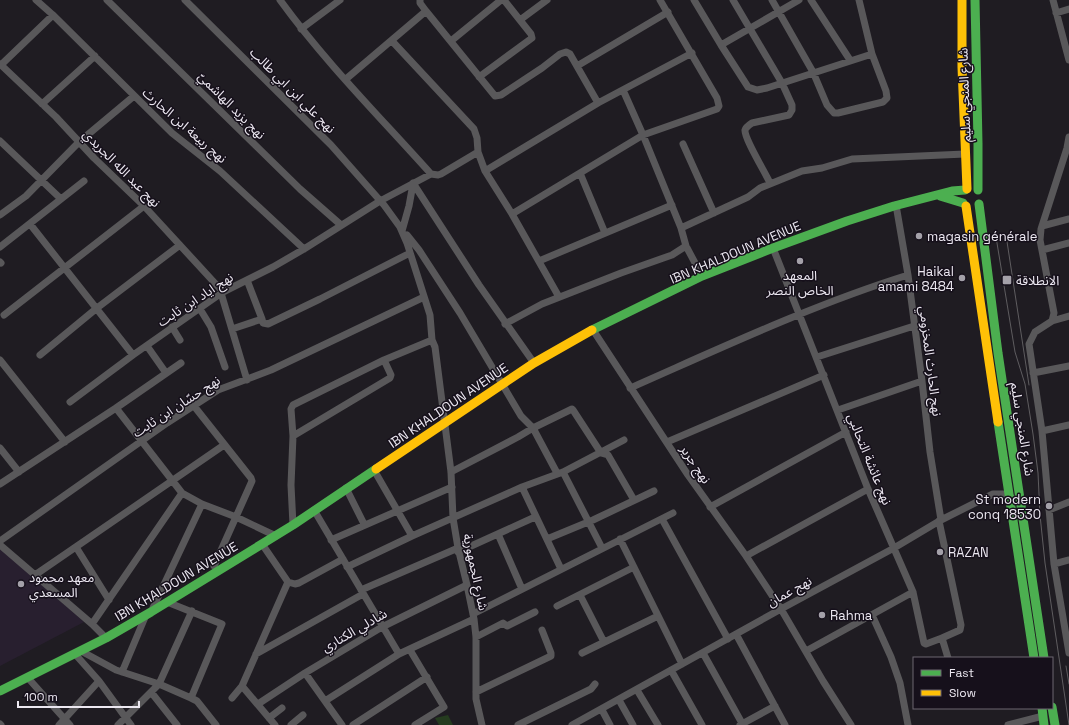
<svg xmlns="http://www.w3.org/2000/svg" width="1069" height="725" font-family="'Space Grotesk','Noto Sans Arabic',sans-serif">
	<rect width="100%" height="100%" fill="#1f1c22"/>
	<!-- built -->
	<path fill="#281f2f" d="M0,547L84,622L0,666Z"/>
	<!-- green -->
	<path fill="#253b1f" d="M448,715L453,725H439L435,718Z"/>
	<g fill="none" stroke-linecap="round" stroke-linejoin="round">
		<!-- street -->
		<path stroke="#59585a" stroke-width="7" d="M36,0L53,15L172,133L220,171L304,249
			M107,0L300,189L341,225
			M185,0L331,145L384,205L400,227L407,243L430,315L432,340L435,347L451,472L453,518L458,548L467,585L474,619L476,637V699L482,725
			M280,0C325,62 380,117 431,174
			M420,0V3L426,11
			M694,0L721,45L748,87L757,90L767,88L872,54
			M733,0L782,83L792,105V110L789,115L752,123C749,125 746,127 745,130C744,138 766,174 770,183
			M772,0L813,72L827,105L834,113H838L883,102L887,98L886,91L872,54L859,0
			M811,0L850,60
			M1053,0L1069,60
			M1056,13L1069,9
			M520,20L547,0
			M301,29L340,0
			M451,41L501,0
			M721,45L799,0
			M0,64L56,117L94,158L144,206L223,292
			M1,65L53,15
			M577,66L668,12
			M479,77L532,38L531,34L504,0
			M346,79L426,11L495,96L501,95L542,68L560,54L566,52L570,54L598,103
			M623,90L643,135L681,228L686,246L702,276
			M42,104L95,56
			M1069,137L1067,148L1041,229L1040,240L1054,313L1052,321L1035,332L1029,344L1042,431L1054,564L1069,653
			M0,141L61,199
			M683,144L714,213
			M478,152L485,171L512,214L559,297
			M485,171L598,103L692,53
			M580,173L605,233
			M413,183L479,285L534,363
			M896,205L908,275L922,381L930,452L941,520
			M512,214L643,135L717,109L719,106L717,98L660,0
			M0,215L26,196L79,142L134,96
			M30,224L133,355
			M1042,226L1069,219
			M681,228L748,197L760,188L802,171L822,168L852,159L965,154
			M402,231L409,206L413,184
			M407,235L419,250L460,313L521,416L533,428L557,473
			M0,247L84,181
			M773,248L868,489L913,592L924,643L926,644L942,638L948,658
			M1042,250L1069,243
			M539,261L672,205
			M0,262L1,263
			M247,280L262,319
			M221,293L247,380
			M200,309L211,327L225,367
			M4,315L144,206
			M1052,321L1069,316
			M505,324L542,304L621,273L672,255L686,246
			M172,327L180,340
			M232,329L262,319L263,323L268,324L320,299L410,253
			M593,330L688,475L746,556L781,609L823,681L851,725
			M147,346L166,373
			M40,355L97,308L180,245
			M817,357L914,326
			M0,360L65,442
			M1033,373L1069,366
			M630,388C721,348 812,305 908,275
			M70,402L133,355L223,292L273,267L304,249L380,201L431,174L438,175L441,174L478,152L477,138L474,129L392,41
			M194,406L251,478L252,481L214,566
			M116,408L182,493L202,504L236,517L276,536
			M838,410L922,381
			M1042,431L1069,425
			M293,436L291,409L293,405L384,360
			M667,442L824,375
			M0,448L19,472
			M374,470L412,536
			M451,472L518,437L533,428L572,409L573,410L601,453L608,455L634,500
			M563,472L602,548
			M0,484L116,408L181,363
			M522,487L561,569
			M346,488L364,524
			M710,507L846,432
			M314,510L399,654
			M1049,510L1069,502
			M662,519L728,639
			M939,521L961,625L960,630L942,638
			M293,525L291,485L293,436L390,378L391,375L384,360L432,340
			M498,534L522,589
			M547,539L593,520L654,491
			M620,539L682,664
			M331,540L452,487
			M0,541L167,423L218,390L271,370L424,297
			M262,544L288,582
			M0,545L92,624L106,638
			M76,547L109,600
			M458,552L535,517
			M746,556L868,489
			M1054,564L1069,560
			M347,567L412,536L522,487L563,472L624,440
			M35,575L224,445
			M361,590L458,548
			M580,595L604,642
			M167,602L222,624L191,698
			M557,606L634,567
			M152,610L202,504
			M473,614L673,513
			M872,615L891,657L900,683L908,725
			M92,624L182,493
			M736,634L785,725
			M476,637L503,623L507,626L535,612
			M410,650L444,707L415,725
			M81,651L116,670L159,684L191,698L197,701L216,725
			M806,651L913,592
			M582,653L658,616
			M703,653L743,725
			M75,654L99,681L131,725
			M256,654L363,594
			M671,670L702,725
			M122,672L146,615
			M305,673L342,725
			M28,678L70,725
			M242,686L275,725
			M637,690L658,725
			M151,692L177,725
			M476,692L551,656V653L542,630
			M232,698L242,686L288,582L295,584L299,583L343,559
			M619,700L633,725
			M325,701L399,654L474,619
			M258,704L305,673L382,627L467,585
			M602,710L610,725
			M269,718L282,708
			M0,724L1,725
			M59,725L99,681
			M118,725L159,684L192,611
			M291,725L303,715
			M353,725L427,677
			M518,725L591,689L595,684
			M572,725L781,609L894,548L941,520L993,494H1003L1012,498
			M740,725L775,706
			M1008,725L1043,716"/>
		<!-- fast -->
		<path stroke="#4caf50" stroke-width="9" d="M975,0L978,143V190
			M940,196L963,203
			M979,204L998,353L1044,658
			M592,330L702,276L773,248L847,221L894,206L952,191L965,190
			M998,422L1034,658
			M0,691L106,638L151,612L293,525L376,469
			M1052,707L1055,725
			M1042,708L1044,725"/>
		<!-- slow -->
		<path stroke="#ffc107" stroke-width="9" d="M962,0V67L967,189
			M966,206L998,422
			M376,469L534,363L592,330"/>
		<!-- tram -->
		<path stroke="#5f5d60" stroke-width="1" d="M1006,235L1029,385
			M996,237L1015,352L1025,384L1033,434L1038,473L1040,515L1045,563L1069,725
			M1066,666L1069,684"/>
	</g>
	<!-- markers -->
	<g fill="#a4a1a9" stroke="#16101b" stroke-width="1.5">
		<circle cx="919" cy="236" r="4"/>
		<circle cx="800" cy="261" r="4"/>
		<circle cx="962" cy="278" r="4"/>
		<rect x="1002" y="275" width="10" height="10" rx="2"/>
		<circle cx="1049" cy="506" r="4"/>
		<circle cx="940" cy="552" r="4"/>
		<circle cx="21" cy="584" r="4"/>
		<circle cx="822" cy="615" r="4"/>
	</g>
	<g text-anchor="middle" stroke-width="3" stroke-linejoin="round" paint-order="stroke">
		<!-- street labels -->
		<g font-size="13" fill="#ece8f1" stroke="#16101b">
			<text transform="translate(293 90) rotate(45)" y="5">نهج علي ابن ابي طالب</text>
			<text transform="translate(964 95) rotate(-92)" y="5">شارع المنجي سليم</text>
			<text transform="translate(232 105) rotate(45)" y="5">نهج يزيد الهاشميّ</text>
			<text transform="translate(185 125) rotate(41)" y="5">نهج ربيعة ابن الحارث</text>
			<text transform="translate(122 168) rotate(45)" y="5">نهج عبد الله الجريدي</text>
			<text transform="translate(735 252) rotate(-23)" y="5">IBN KHALDOUN AVENUE</text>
			<text transform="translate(195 299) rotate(-33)" y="5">نهج اياد ابن ثابت</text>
			<text transform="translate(931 361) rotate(83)" y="5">نهج الحارث المخزومي</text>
			<text transform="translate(448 405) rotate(-34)" y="5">IBN KHALDOUN AVENUE</text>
			<text transform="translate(176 406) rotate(-33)" y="5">نهج حسّان ابن ثابت</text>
			<text transform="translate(1023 429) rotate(81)" y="5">شارع المنجي سليم</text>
			<text transform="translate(870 459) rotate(68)" y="5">نهج عائشة التحالبي</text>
			<text transform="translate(696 464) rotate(56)" y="5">نهج جرير</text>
			<text transform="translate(476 572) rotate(78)" y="5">شارع الجمهورية</text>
			<text transform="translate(176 581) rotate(-31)" y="5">IBN KHALDOUN AVENUE</text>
			<text transform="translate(789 591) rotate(-29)" y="5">نهج عمان</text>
			<text transform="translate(354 630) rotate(-30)" y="5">شادلي الكتاري</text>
		</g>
		<!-- poi labels -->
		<g font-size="13" fill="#ece8f1" stroke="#16101b" text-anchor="start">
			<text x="927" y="241">magasin générale</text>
			<text x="954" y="276" text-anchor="end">Haikal<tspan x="954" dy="15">amami 8484</tspan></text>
			<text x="800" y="280" text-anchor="middle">المعهد<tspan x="800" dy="15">الخاص النصر</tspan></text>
			<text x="1016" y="285">الانطلاقة</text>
			<text x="1041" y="504" text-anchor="end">St modern<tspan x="1041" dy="15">conq 18530</tspan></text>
			<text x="948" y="557">RAZAN</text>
			<text x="29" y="582">معهد محمود<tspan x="29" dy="15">المسعدي</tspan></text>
			<text x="830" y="620">Rahma</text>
		</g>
	</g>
	<!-- legend -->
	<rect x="913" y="657" width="140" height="52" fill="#16101b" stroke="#6c6671"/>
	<rect x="921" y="670" width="20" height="6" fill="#4caf50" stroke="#6c6671"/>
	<text x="949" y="677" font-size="12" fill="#ece8f1">Fast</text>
	<rect x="921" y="690" width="20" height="6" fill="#ffc107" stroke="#6c6671"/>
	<text x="949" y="697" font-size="12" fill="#ece8f1">Slow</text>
	<!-- scale -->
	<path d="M18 701v6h121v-6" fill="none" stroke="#ece8f1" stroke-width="2"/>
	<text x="24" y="701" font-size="12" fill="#ece8f1" stroke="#16101b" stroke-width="3" paint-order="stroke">100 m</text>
</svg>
